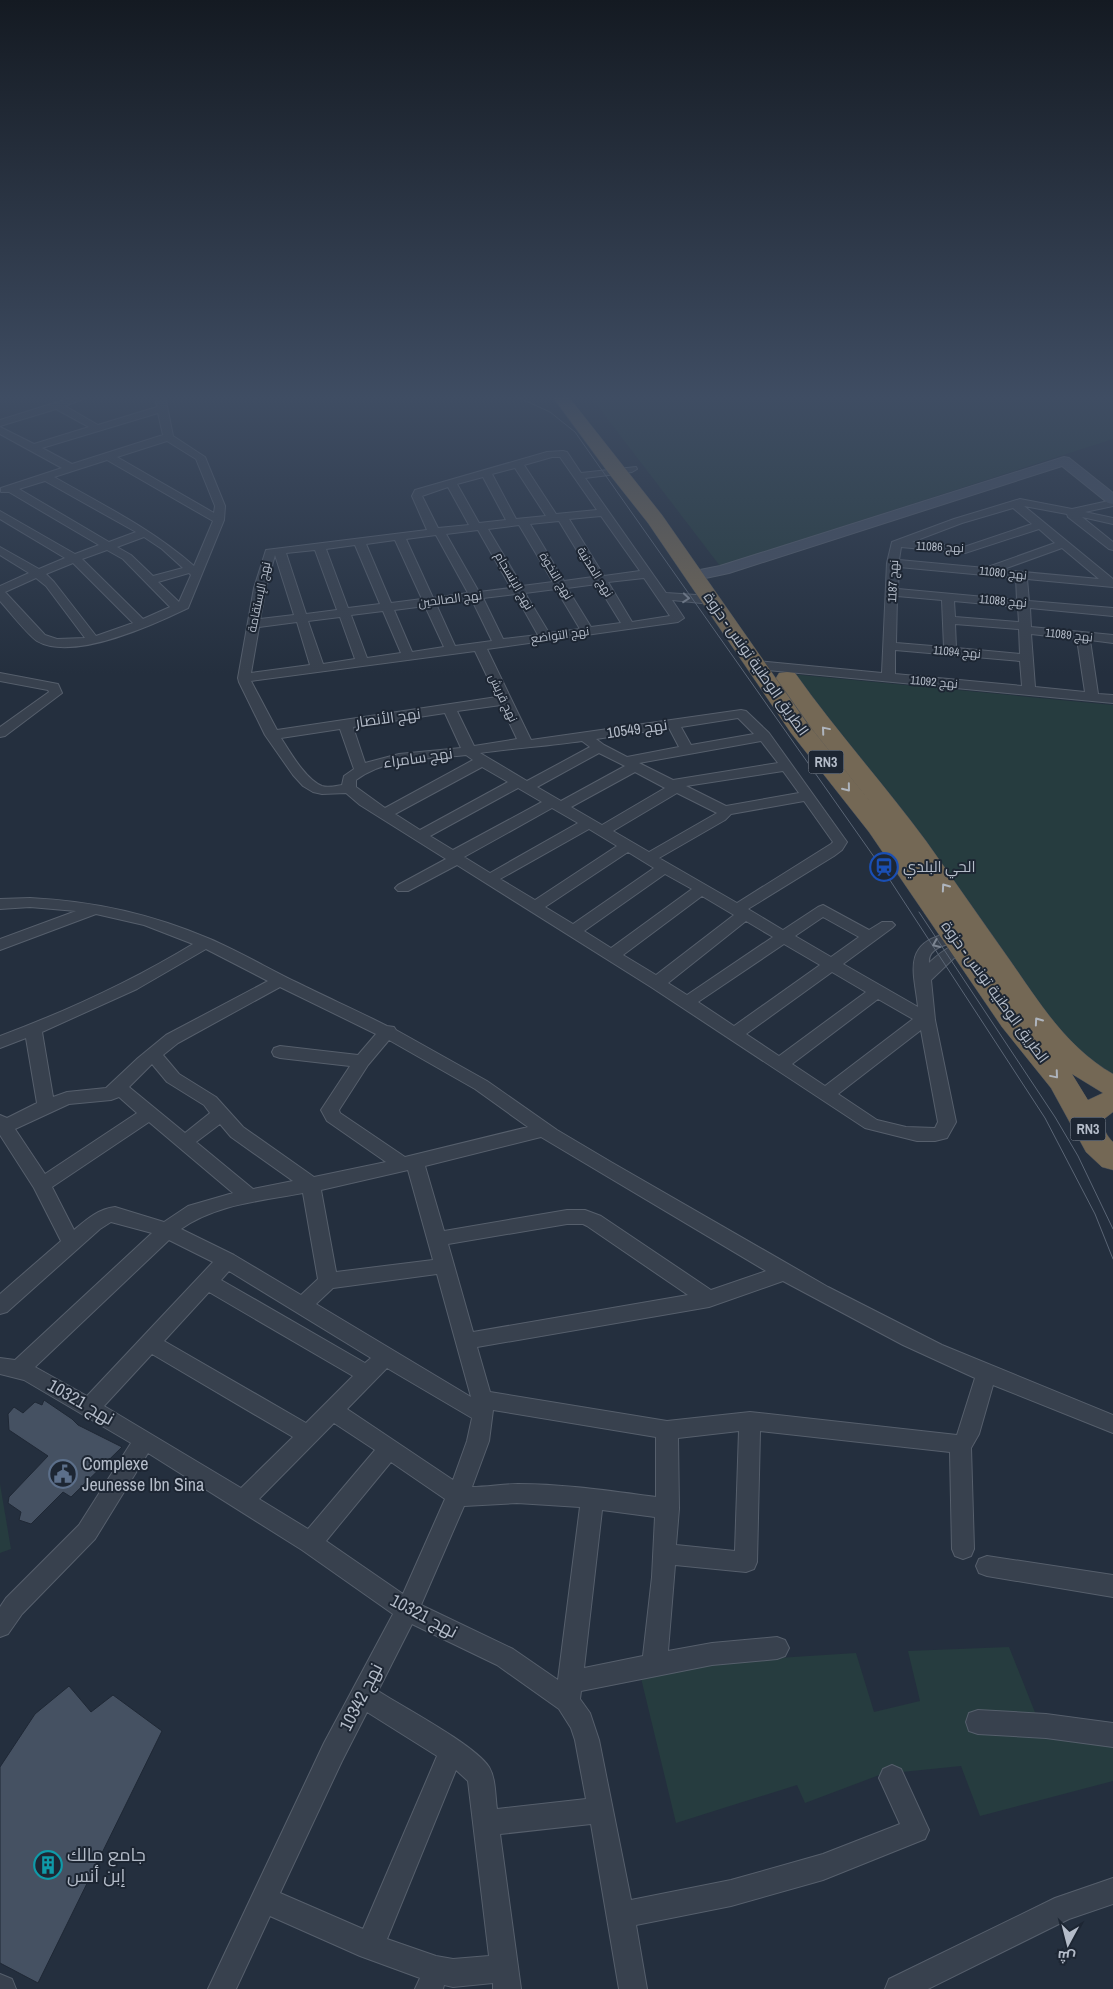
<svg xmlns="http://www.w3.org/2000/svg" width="1113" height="1989" font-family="'Archivo Narrow',Cairo,sans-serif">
	<rect width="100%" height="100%" fill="#242f3e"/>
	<!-- green -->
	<path fill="#263c3f" d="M590,396H1113V439L720,566Z
		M791,674L1113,705V1078L1078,1060Z
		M0,1484L11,1549L0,1553Z
		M1009,1647L1038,1720L1113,1725V1781L980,1816L961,1766L882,1774L805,1803L797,1785L676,1823L640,1674L715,1662L856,1653L874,1712L920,1701L908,1651Z"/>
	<!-- building -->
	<path fill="#455162" stroke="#1f2835" d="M44,1400L72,1419L78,1425L122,1447L71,1497L63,1492L31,1524L19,1520L21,1512L8,1503L9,1497L48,1456L9,1430L8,1414L14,1407L23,1413L35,1402L42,1405Z
		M69,1686L91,1712L113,1695L162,1731L38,1983L0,1963V1767L35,1714Z"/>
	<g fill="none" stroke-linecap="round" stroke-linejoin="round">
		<defs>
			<path id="street" d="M77,396H91L65,406L98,425L157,407L155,396H165L173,436L205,457L225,506L224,520L188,608C155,624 72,662 37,641C27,634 9,611 0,601V586L29,573L0,555V547L39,569L65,558L0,519V511L75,554L99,545L9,492H1V488L62,468L0,434V427L34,444L89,427L56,409L0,426V420ZM158,413L163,435L72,464L42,448ZM167,441L196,459L215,506L214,513L117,457ZM107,460L213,521L194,566C152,529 103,505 54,477ZM45,481L136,532L109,542L19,489ZM144,537L162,549L183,568L153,576L131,555L117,547ZM107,550L123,559L170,607L143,619L82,559ZM73,563L133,623L96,636L54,582L46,574ZM189,573L191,575L179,602L158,582ZM36,578L46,586L85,638L57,639L45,635L5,592Z
				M563,451L567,452L581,473L636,467L637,469L632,472L585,478L666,593L711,596L717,600L711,604L672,600L684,618L678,622L487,649L531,740L741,710L746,711L769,733L847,842L842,850L834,856L748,909L783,930L818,907L823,905L869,930L882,922H892L895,925L892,928L843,964L918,1007C915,976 902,946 942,935C951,933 960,930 970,933L972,936L970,939C957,943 927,944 929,963C941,952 960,937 978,941L980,945L978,949L954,958L931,980L935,1020L956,1122L947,1138L935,1141H917L865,1128L651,987L457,865L408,891H398L395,888L398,885L446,859L360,805L346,793L322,794L313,792L303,786L293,775L265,735L239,682L238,678L254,588L266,550L427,530L412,496L415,490L547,452ZM552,457H560L597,510L556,514L524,465ZM515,468L546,516L516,519L492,474ZM483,477L506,520L479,523L457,484ZM448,487L469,525L438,528L422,496ZM601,516L640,571L604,576L569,519ZM559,521L593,577L564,581L530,524ZM519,525L553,582L522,586L488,529ZM478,530L511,588L479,592L446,534ZM436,535L468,593L433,598L406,539ZM395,540L422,599L391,603L366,544ZM355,545L380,604L348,608L326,549ZM315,550L337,610L306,614L286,553ZM275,555L294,615L260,619L266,588ZM644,578L670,616L632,622L608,582ZM597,584L621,623L591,627L567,588ZM556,589L580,629L549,633L525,593ZM515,594L538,635L503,639L483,598ZM472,600L492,641L455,646L436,604ZM425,606L444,647L412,652L394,610ZM383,611L401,653L367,658L351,615ZM340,617L355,659L323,664L308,621ZM297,622L310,665L251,673L259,627ZM475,651L497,697L277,730L251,681ZM501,705L517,739L474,746L457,711ZM445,713L461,748L399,754L365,763L353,727ZM738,718L754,734L691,745L681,727ZM669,728L679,747L627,757L604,745L596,739ZM340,729L354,769L344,776L342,785C336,786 328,788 322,786C306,780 290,752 281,738ZM582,741L590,747L527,781L480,753C515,748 548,746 582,741ZM761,741L778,763L673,780L639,763ZM599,753L625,766L561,801L537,787ZM466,755L473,760L385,808L356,787V780C387,757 429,759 466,755ZM482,767L508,782L420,830L395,814ZM783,771L799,793L726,806L686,786ZM635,772L665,788L602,825L571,807ZM518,788L542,802L453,850L430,836ZM677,793L717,813L649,852L613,831ZM804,801L833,842L831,844L737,903L659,858L725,820L731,814ZM552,808L578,823L490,873L464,857ZM589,829L617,846L535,900L500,879ZM628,852L654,868L573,924L545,907ZM665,874L692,889L611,948L584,931ZM702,896L734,915L656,975L623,955ZM823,917L859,937L831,957L795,936ZM746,921L773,937L687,995L668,983ZM784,944L820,965L734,1026L698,1002ZM832,972L866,992L779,1056L746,1034ZM878,999L913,1019L825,1086L792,1064ZM921,1030L938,1122L935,1128L906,1127L877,1120L838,1094Z
				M1020,499L1072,509L1113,500V506L1085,512L1113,518V524L1082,517L1113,542V550L1109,549L1068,517L1067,514L1024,506L1113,579V587L1027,579L1029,601L1113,608V616L1030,608L1031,627L1113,635V643L1090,640L1098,694L1113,695V703L756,669L750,665L756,661L882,673L887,563L892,542L954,519ZM1013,508L1032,524L964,547L912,542L962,523ZM1039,529L1055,543L985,568L899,560L901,547L965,553ZM1062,548L1099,579L1001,570ZM899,567L1016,578L1017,600L898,589ZM897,596L942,600L944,647L896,643ZM954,601L1018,607L1019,622L955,617ZM955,624L1019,629L1020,654L956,648ZM1031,634L1077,639L1085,692L1035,687ZM895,650L1020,661L1022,686L895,674Z
				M0,673L58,684L62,693L5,736L0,737V727L49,692L48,690L0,681Z
				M30,898C93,901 152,914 210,939C240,952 269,969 298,983C328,998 358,1011 387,1026L394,1027L396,1030L487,1081L557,1130L611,1162L828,1287L942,1345L1113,1415V1433L993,1385L979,1434L971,1448L974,1549L971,1556L963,1559L955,1556L952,1549L950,1452L760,1431L757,1562L754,1569L746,1572L675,1565L668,1651L712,1643L777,1637L785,1640L789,1648L785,1656L777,1659L712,1665L581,1691L580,1699L590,1713L599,1740L631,1900L731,1880L823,1854L900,1824L879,1778L883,1769L892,1765L901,1769L929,1830L925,1839L823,1880L731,1906L636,1925L647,1989H619L591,1824L500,1834L521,1989H493V1983L453,1987L444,1985L443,1989H415L420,1978L360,1956L270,1916L236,1989H208L324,1743L393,1614L302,1550L148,1453L95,1539L22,1614L8,1634L0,1637V1607L6,1598L79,1525L131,1443L24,1380L0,1374V1358L15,1360L152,1233L111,1222L100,1229L7,1312L0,1314V1294L61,1241L34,1188L0,1135V1115L7,1118L37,1103L26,1038L0,1048V1036C67,1011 132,981 193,944L144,925L96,914L0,950V939L76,911L30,907L0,909V899ZM206,949L268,981L166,1035L138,1058L106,1088L67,1092L53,1097L42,1032L137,989ZM280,987L376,1034L358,1055L280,1046L274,1048L272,1052L274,1056L280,1058L350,1066L321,1110L327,1121L386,1162L314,1177L243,1127L216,1097L179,1074L163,1055L178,1043ZM389,1040L475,1089L528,1127L405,1157L340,1113L339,1110L368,1065ZM152,1064L167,1082L204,1105L210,1113L185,1133L129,1087ZM119,1097L137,1113L45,1174L15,1129L69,1104L111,1100ZM149,1122L233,1193L188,1206L164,1222L115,1207C98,1209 87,1219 74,1230L52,1187ZM220,1124L231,1137L293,1181L253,1189L196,1142ZM541,1137L766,1271L711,1290L601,1216L585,1210H567L444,1231L425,1166ZM408,1170L433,1260L336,1272L321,1190ZM303,1193L318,1279L301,1295L234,1255L181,1229C216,1204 262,1201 303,1193ZM567,1224H583L587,1226L688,1295L473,1332L448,1244ZM169,1240L213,1262L87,1396L35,1367ZM229,1271L371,1358L365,1363L221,1280ZM437,1274L471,1397L316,1304L333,1288ZM783,1281L903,1345L975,1378L957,1435L750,1412L667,1421L490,1392L477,1347L709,1307ZM209,1292L353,1376L306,1423L164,1341ZM152,1354L293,1437L241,1488L104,1406ZM387,1368L472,1418L467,1441L453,1480L347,1409ZM493,1410L656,1437V1497C610,1491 564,1484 518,1484C503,1484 487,1487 472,1487L489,1441ZM334,1423L375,1450L308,1529L259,1499ZM739,1431L735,1551L676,1545L679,1509L678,1438ZM391,1462L445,1499L403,1594L326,1541ZM517,1503L580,1507L558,1680L513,1649L421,1605L464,1506ZM602,1510L655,1517L652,1577L643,1656L584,1668ZM412,1624L497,1665L559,1709L571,1728L575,1740L586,1799L497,1809C495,1796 496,1779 489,1767C475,1745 403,1707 378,1691ZM367,1712L437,1756L363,1929L280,1893L342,1761ZM456,1770L468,1781L489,1956L453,1959L436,1956L387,1939Z
				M987,1556L1113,1575V1597L987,1576L979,1573L976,1566L979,1559Z
				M978,1710L1046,1714L1113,1723V1747L1046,1738L978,1734L969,1731L966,1722L969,1713Z
				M1113,1878V1904L1069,1919L928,1989H885L889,1979L1055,1898Z
				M0,1974L12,1979L16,1989H0Z"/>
			<path id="secondary" d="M1064,457L1069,458L1113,493V504L1108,503L1062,466L729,573L696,580L690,578L688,575L690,572L720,566Z"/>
			<path id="highway" d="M552,396H568L662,515L807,723L876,809L812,729L776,678L779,673L787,672L795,673C836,731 884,784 926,841C954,880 981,920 1009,959C1039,1002 1066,1047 1113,1074V1112L1104,1119C1103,1129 1106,1135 1113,1142V1170L1102,1167L1086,1152L1051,1088L1002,1027L869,832L791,733L648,523L610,475ZM1072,1074L1103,1093L1088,1100Z"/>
		</defs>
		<!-- street casing -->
		<use href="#street" stroke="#565f6c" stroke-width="2"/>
		<!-- secondary casing -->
		<use href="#secondary" stroke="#565f6c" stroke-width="2"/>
		<!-- highway casing -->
		<use href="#highway" stroke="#434c59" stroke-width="1"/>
		<!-- street -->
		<use href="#street" fill="#38414e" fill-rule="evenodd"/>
		<!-- secondary -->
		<use href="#secondary" fill="#465061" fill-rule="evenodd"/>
		<!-- highway -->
		<use href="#highway" fill="#746855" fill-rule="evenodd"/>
		<!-- tram -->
		<path stroke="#5a6575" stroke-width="1" d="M515,396L550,412L575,432L884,871L1045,1118L1095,1214L1113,1259
			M919,912L1055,1117L1078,1156L1113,1229"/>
	</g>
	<!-- one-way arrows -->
	<defs><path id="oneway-chevron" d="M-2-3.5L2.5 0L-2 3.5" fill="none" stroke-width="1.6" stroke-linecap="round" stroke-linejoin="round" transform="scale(1.25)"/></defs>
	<g stroke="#7c8592">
		<use href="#oneway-chevron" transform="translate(686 598) rotate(5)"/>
		<use href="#oneway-chevron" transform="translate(936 944) rotate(157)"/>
	</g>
	<g stroke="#aeb4bd">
		<use href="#oneway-chevron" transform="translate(825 730) rotate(-130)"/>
		<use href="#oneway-chevron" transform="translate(847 788) rotate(51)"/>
		<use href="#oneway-chevron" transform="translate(945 887) rotate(-125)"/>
		<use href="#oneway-chevron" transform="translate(1038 1021) rotate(-125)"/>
		<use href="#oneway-chevron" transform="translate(1055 1075) rotate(50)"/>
	</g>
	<!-- sky -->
	<linearGradient id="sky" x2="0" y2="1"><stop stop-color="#141a22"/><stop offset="0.59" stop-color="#3f4d63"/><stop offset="1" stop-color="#3f4d63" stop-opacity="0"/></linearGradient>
	<rect width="1113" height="674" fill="url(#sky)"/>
	<!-- icons -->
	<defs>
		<symbol id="station-ring" viewBox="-11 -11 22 22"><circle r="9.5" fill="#1d2633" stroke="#1a4fb4" stroke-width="1.5"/><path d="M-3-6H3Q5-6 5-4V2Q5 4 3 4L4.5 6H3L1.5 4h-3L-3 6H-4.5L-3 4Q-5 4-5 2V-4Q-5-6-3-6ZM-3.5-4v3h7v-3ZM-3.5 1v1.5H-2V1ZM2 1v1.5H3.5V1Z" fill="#1a4fb4"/></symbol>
		<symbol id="civic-ring" viewBox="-11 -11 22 22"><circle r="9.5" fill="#1d2633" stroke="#5c6f8a" stroke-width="1.5"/><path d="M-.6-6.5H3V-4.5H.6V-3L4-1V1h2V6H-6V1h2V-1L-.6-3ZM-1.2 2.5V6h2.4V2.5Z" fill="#5c6f8a"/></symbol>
		<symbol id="building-ring" viewBox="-11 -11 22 22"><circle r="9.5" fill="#1d2633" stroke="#0f9aa8" stroke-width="1.5"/><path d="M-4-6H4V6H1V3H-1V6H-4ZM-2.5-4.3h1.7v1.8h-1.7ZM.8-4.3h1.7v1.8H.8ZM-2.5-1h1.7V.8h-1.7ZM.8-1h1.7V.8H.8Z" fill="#0f9aa8"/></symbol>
	</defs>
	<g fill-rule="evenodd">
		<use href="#station-ring" x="868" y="851" width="32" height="32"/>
		<use href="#civic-ring" x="47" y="1458" width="32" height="32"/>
		<use href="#building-ring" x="32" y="1849" width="32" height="32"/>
	</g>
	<g text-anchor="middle" stroke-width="4" stroke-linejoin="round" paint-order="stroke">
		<!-- far-street labels -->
		<g font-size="12" fill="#b4bcc9" stroke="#1d2633">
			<text transform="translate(940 547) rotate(3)" y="4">نهج 11086</text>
			<text transform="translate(595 572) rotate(58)" y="4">نهج المدنية</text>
			<text transform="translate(1003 573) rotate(6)" y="4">نهج 11080</text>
			<text transform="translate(556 576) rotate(59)" y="4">نهج النخوة</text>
			<text transform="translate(514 581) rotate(60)" y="4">نهج الإنسجام</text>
			<text transform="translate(893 581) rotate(-87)" y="4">نهج 1187</text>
			<text transform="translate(259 597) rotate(-78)" y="4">نهج الإستقامة</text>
			<text transform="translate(450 599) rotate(-7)" y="4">نهج الصالحين</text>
			<text transform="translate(1003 601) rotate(5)" y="4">نهج 11088</text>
			<text transform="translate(560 635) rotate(-8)" y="4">نهج التواضع</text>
			<text transform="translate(1069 635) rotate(6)" y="4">نهج 11089</text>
			<text transform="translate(957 652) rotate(5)" y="4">نهج 11094</text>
			<text transform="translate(934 682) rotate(5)" y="4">نهج 11092</text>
			<text transform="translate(503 698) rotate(65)" y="4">نهج قريش</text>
		</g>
		<!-- shield labels -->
		<g fill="#1d2633" stroke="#878f9c" stroke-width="1">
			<rect x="808.5" y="750.5" width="35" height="23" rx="4"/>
			<rect x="1070.5" y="1117.5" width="35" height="23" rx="4"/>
		</g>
		<g font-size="14" font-weight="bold" fill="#b4bcc9">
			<text x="826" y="767">RN3</text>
			<text x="1088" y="1134">RN3</text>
		</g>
		<!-- street labels -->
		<g font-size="15" fill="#b4bcc9" stroke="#1d2633">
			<text transform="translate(756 664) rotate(55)" y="5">الطريق الوطنية تونس - حزوة</text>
			<text transform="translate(388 718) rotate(-8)" y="5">نهج الأنصار</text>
			<text transform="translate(637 729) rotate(-8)" y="5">نهج 10549</text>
			<text transform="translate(418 758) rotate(-8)" y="5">نهج سامراء</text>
			<text transform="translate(995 992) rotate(54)" y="5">الطريق الوطنية تونس - حزوة</text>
		</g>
		<!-- poi labels -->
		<g font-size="15" fill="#b4bcc9" stroke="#1d2633" text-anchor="start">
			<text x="903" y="872">الحي البلدي</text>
		</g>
		<!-- near-street labels -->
		<g font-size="18" fill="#b4bcc9" stroke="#1d2633">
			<text transform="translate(81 1402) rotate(30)" y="6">نهج 10321</text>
			<text transform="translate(424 1616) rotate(28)" y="6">نهج 10321</text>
			<text transform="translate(361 1697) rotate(-63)" y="6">نهج 10342</text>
		</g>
		<!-- near-poi labels -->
		<g font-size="18" fill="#b4bcc9" stroke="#1d2633" text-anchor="start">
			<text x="82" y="1470">Complexe<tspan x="82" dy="21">Jeunesse Ibn Sina</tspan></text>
			<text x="67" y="1861">جامع مالك<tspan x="67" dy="21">إبن أنس</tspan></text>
		</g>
	</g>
	<!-- north arrow -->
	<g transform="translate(1068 1944) rotate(187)" stroke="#1d2633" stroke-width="4" paint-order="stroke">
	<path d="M0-4L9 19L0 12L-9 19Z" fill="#b4bcc9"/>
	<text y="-8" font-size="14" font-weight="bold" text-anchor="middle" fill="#b4bcc9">ش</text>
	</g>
</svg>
